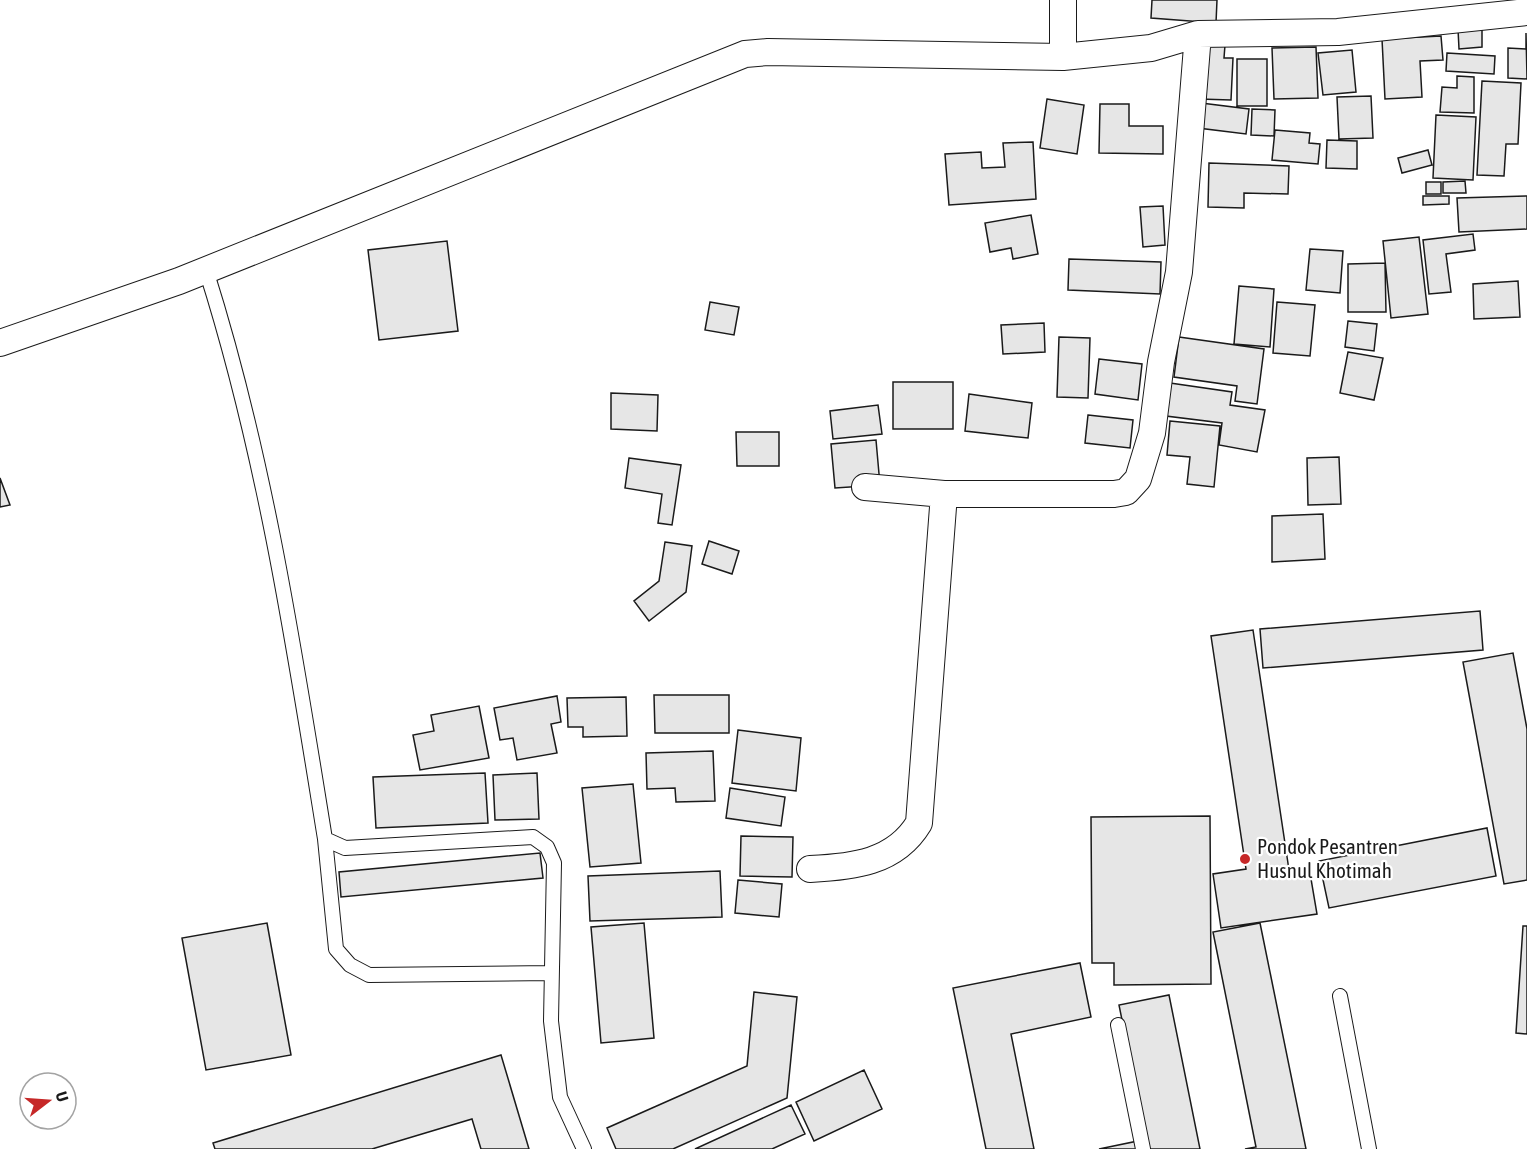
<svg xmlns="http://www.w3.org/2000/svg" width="1527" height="1149" font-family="'Asap Condensed',sans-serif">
	<rect width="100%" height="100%" fill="#fff"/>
	<!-- building -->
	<path fill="#e6e6e6" stroke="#1a1a1a" stroke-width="1.5" d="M1152,0H1217L1216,23L1151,18Z
		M1482,27V47L1459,49L1458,29Z
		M1526,33L1527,79L1508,78V48L1526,49Z
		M1441,36L1443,60L1420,61L1422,97L1385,99L1382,39Z
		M1202,44L1225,45L1224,58H1233L1231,100L1199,99Z
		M1316,47L1318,98L1274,99L1272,48Z
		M1352,50L1356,92L1323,95L1318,53Z
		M1447,53L1495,56L1494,74L1446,71Z
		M1237,59H1267V106H1237Z
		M1457,76L1474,77V113L1440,112L1442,87L1457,88Z
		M1482,81L1521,83L1518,144H1506L1504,176L1477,175Z
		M1371,96L1373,138L1339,139L1337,97Z
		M1047,99L1084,105L1077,154L1040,148Z
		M1201,103L1249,109L1246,134L1198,128Z
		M1100,104H1129V126H1163V154L1099,153Z
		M1252,109L1275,110L1274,136L1251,135Z
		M1436,115L1476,117L1473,180L1433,178Z
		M1275,130L1310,133L1309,143L1320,144L1318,164L1272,160Z
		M1327,140L1357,141V169L1326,168Z
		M1033,142L1036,199L949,205L945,154L981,152L982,168L1005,167L1003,143Z
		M1428,150L1432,165L1402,173L1398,158Z
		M1209,163L1289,166L1288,194L1244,193V208L1208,207Z
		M1465,181L1466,193H1443V182Z
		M1426,182H1441V194H1426Z
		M1423,196H1449V204L1423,205Z
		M1527,196V229L1459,232L1457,198Z
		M1163,206L1165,245L1143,247L1140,207Z
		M1031,215L1038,254L1013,259L1011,248L990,252L985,223Z
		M1473,234L1475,250L1446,254L1451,292L1429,294L1423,240Z
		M1419,237L1428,314L1391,318L1383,241Z
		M447,241L458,331L379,340L368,250Z
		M1310,249L1343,251L1340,293L1306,290Z
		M1069,259L1161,262L1160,294L1068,290Z
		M1385,263L1386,312H1348V264Z
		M1518,281L1520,317L1474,319L1473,284Z
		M1239,286L1274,289L1270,347L1234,344Z
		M710,302L739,307L734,335L705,330Z
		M1277,302L1315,305L1310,356L1273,353Z
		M1348,321L1377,324L1374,351L1345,347Z
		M1044,323L1045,352L1003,354L1001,325Z
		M1059,337L1090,338L1088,398L1057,397Z
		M1179,337L1264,349L1257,404L1235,401L1237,386L1174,377Z
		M1348,352L1383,358L1374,400L1340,393Z
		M1099,359L1142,364L1138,400L1095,394Z
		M893,382H953V429H893Z
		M1170,383L1232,392L1230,405L1265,410L1257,452L1219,445L1222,423L1166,416Z
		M611,393L658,395L657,431L611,429Z
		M969,394L1032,403L1028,438L965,431Z
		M878,405L882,434L833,439L830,411Z
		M1088,415L1133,420L1130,448L1085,443Z
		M1170,421L1220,426L1214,487L1187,484L1190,457L1167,455Z
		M736,432H779V466H737Z
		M876,440L880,485L835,488L831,444Z
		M1339,457L1341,504L1308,505L1307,458Z
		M629,458L681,465L672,525L658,523L662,494L625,488Z
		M0,478L10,505L0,507Z
		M1323,514L1325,559L1272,562V516Z
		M709,541L739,551L732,574L702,564Z
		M665,542L692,546L686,592L649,621L634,601L659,581Z
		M1480,611L1483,650L1263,668L1260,629Z
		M1253,630L1289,870L1309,867L1317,914L1221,928L1213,874L1246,869L1211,636Z
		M1513,653L1527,729V880L1504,884L1463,662Z
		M654,695H729V733H655Z
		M557,696L561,722L551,724L557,753L517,760L513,738L500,740L494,708Z
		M626,697L627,736L583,737V727H568L567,698Z
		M479,706L489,758L420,770L413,735L434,731L431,715Z
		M738,730L801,738L796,791L732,783Z
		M713,751L715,801L676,802L675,788L647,789L646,753Z
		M485,773L488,823L376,828L373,777Z
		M537,773L539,819L495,820L493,775Z
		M633,784L641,863L590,867L582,788Z
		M730,788L785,797L781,826L726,818Z
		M1210,816L1211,984L1114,985V963H1092L1091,817Z
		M1487,828L1496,876L1329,908L1319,861Z
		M741,836L793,837L792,877L740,876Z
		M540,853L543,878L341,897L339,872Z
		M720,871L722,917L590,921L588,876Z
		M738,880L782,884L779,917L735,913Z
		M267,923L291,1055L206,1070L182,938Z
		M644,923L654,1038L601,1043L591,927Z
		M1260,923L1306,1149H1245L1256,1147L1213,932Z
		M1523,926H1527V1034L1516,1033Z
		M1080,963L1091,1017L1011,1034L1034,1149H986L953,988Z
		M754,992L797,997L787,1098L673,1149H616L607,1128L747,1066Z
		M1169,995L1200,1149H1148L1119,1005Z
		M501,1055L529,1149H481L472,1119L372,1149H215L213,1143Z
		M864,1070L882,1109L814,1141L796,1102Z
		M791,1105L805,1134L772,1149H695Z
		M1138,1141L1140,1149H1099Z"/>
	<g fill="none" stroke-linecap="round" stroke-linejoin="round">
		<defs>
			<path id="lane" d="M206,270C265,456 294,647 325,839L345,848L533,837L547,847L554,863L551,1021L560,1097L584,1149
				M325,839L336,949L350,965L369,975L551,973
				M1340,996L1369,1149
				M1118,1025L1143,1149"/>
			<path id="street" d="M1063,57V0
				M0,343L179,281L745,54L768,52L1063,57L1151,48L1198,34L1338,32L1527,12
				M865,487L944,494
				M810,869C852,867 895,863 919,823L944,494H1114L1126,492L1138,479L1152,433L1161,362L1179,272L1198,34"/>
		</defs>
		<!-- lane casing -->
		<use href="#lane" stroke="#1a1a1a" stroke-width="16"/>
		<!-- street casing -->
		<use href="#street" stroke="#1a1a1a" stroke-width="28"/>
		<!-- lane -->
		<use href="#lane" stroke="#fff" stroke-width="14"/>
		<!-- street -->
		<use href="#street" stroke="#fff" stroke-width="26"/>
	</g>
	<!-- markers -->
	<circle fill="#c62828" stroke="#fff" stroke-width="2" cx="1245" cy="859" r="6"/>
	<g text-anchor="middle" stroke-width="4.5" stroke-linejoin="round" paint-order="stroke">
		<!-- poi labels -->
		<g font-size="21" fill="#1a1a1a" stroke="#fff" text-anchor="start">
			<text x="1257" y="854">Pondok Pesantren<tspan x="1257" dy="24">Husnul Khotimah</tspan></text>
		</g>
	</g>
	<!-- north arrow -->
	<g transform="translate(48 1101) rotate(73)"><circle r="28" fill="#ffffff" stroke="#a3a3a3" stroke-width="1.5"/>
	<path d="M0-4.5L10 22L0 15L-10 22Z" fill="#c62828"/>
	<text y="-9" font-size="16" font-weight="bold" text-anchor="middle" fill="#1a1a1a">U</text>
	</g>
</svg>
